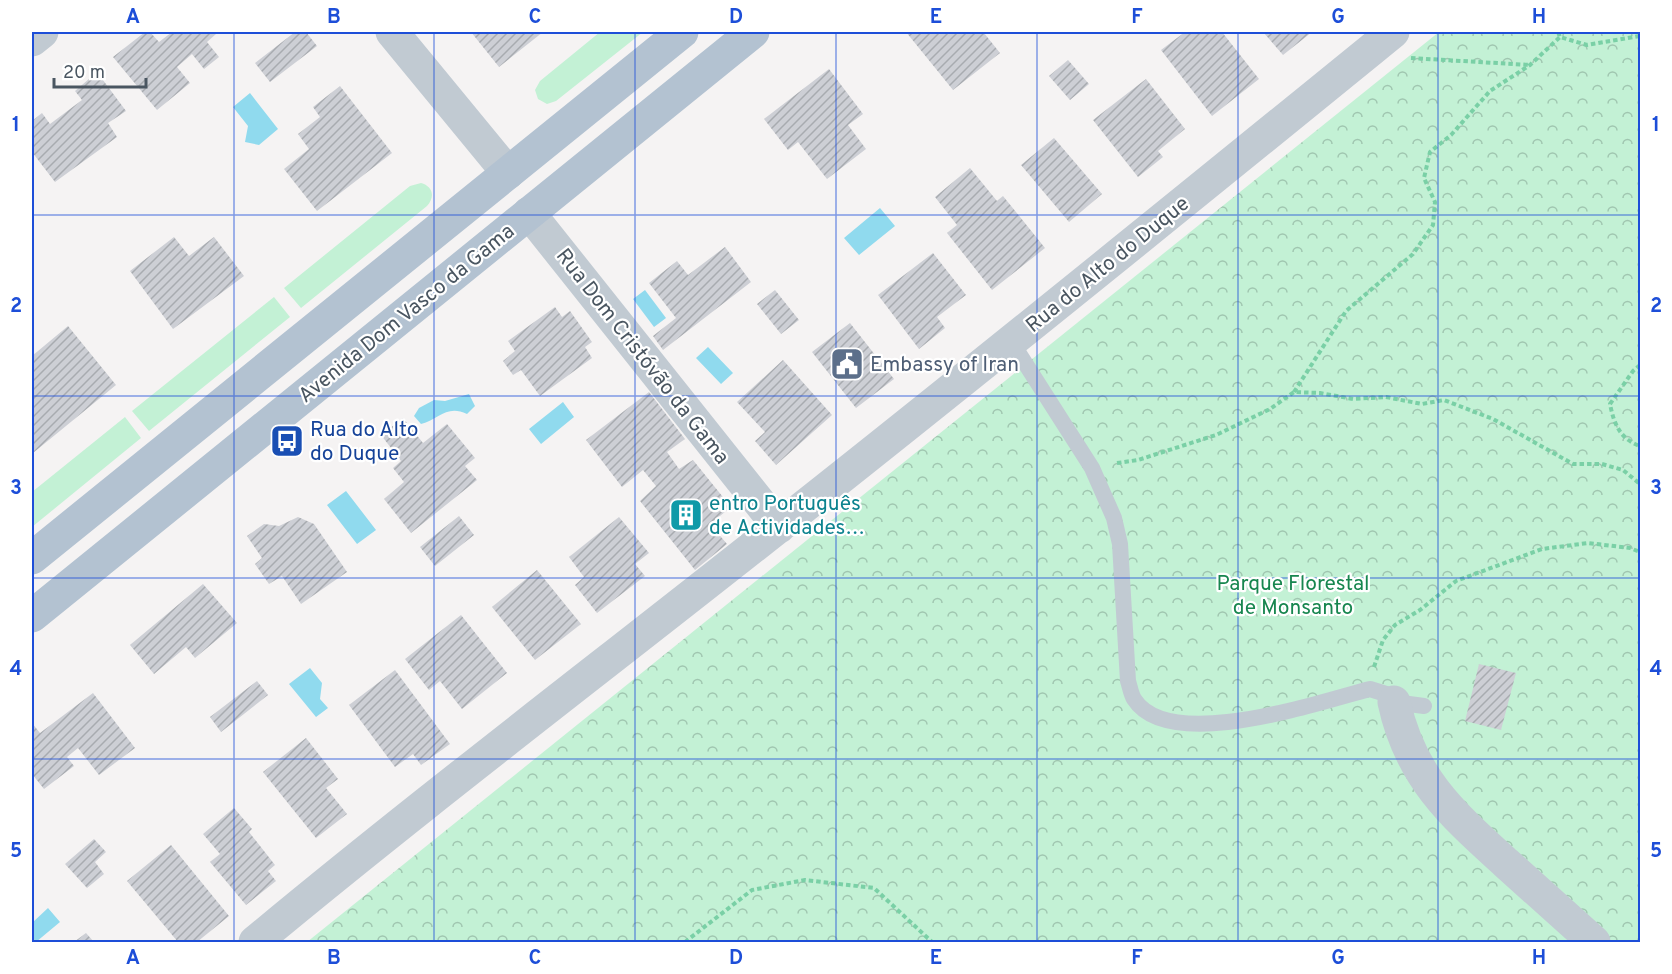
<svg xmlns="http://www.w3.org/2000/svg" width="1672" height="974" font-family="Overpass,sans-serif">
	<defs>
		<pattern id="park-crowns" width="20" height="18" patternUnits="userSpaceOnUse" patternTransform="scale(1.5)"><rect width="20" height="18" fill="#c3f1d5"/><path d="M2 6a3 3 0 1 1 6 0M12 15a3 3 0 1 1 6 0" fill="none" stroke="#a0c6b0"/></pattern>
		<pattern id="building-hatch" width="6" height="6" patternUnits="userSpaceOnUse" patternTransform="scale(1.5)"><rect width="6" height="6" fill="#cdcfd5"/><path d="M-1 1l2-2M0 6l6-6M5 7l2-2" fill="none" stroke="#a8abb0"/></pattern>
	</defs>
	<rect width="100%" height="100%" fill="#f5f3f3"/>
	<!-- green -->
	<path fill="#c3f1d5" d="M600,32H643L556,101L547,104L538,99L535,90L540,81Z
		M421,183C432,186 436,196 427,206L301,308L284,288L410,186Z
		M274,297L290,317L149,431L132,411Z
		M125,417L141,438L32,527V492Z"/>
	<!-- park -->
	<path fill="url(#park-crowns)" d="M1439,32H1640V942H307Z"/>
	<!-- water -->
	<path fill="#90daee" d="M250,93L278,129L259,145L245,142L248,126L233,107Z
		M880,208L895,226L859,255L844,238Z
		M645,290L666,318L654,327L633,299Z
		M708,347L733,373L721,384L696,358Z
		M469,394L475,406L467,414C447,404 439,419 421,424L414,416L419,408L434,400L445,401Z
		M563,402L574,417L541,444L529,429Z
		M346,491L376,530L357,544L327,505Z
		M310,668L322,683L320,699L328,708L316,717L289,684Z
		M48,908L60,922L36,942L32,937V923Z"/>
	<!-- building -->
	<path fill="url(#building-hatch)" d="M145,32H150L159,42L172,32H214L216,34L207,42L219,57L204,69L192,54L177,67L190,83L157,110L113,57Z
		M295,32H306L317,46L270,82L255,63Z
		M471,32H543L499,67Z
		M906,32H986L984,33L1000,53L953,90Z
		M1185,32H1222L1259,79L1212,116L1161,50Z
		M1263,32H1312L1283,55Z
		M1068,60L1089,84L1070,100L1049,76Z
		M829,69L863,114L848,125L866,149L827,179L798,142L788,150L764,119Z
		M97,72L126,111L108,123L117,137L55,182L32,152V121L42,113L50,124L82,100L75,91Z
		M1146,79L1185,129L1158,151L1163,157L1138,177L1093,120Z
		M340,86L392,153L317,211L284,169L309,149L298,134L320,117L313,107Z
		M1054,138L1102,194L1069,222L1021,165Z
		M970,168L997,201L1003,196L1045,248L992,290L947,233L957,225L935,197Z
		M174,237L189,256L214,237L244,276L173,329L130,271Z
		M725,247L751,282L663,350L653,336L676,318L649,283L677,261L688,275Z
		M933,253L966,295L937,317L945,328L919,349L878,295Z
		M775,290L799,320L781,334L757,304Z
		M555,307L562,317L570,311L592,342L585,347L592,358L540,396L521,370L513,375L503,361L515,351L508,341Z
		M850,323L894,379L856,408L812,352Z
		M68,326L116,385L33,453L32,451V356Z
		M783,360L832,415L776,465L755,441L765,432L737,402Z
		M649,392L685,439L667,452L679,469L693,460L731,507L710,524L727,544L695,570L640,501L656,486L643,470L622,487L586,440Z
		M403,418L423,443L447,424L475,458L465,466L477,480L411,533L384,499L404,482L393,468L401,461L381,435Z
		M459,516L474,535L435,566L420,547Z
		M298,517L314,524L347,572L301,604L282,576L269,584L255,564L262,558L247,536L264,524L279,526Z
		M619,517L649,553L635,564L645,576L597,613L575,585L584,577L569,557Z
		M537,570L581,624L535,660L492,607Z
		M203,584L237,623L195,658L186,647L154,674L130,645Z
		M461,615L507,673L462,709L440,681L429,690L405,659Z
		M1479,664L1516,673L1501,730L1465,721Z
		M395,670L450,744L421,765L413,754L395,767L349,705Z
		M257,681L268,695L221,732L210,717Z
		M93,693L135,748L99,775L78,748L67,757L74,766L44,789L32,774V723L40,733Z
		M306,738L338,779L326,788L347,814L316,838L263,772Z
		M234,808L252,829L249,832L275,865L268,871L276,881L246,905L210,862L220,854L203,834Z
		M94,839L106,852L95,862L104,874L87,888L65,864Z
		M171,845L229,916L197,942H178L127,881Z
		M86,933L94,942H74Z"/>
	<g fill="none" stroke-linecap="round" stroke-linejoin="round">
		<!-- path -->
		<path stroke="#7ad0a6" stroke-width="4" stroke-dasharray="4.5 3" stroke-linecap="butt" d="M1558,32L1560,37L1587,45L1640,36
			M1411,58L1530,65
			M1640,365L1633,371L1610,404C1614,424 1620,439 1640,446
			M1294,392L1346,311L1413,254L1433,225L1435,202L1424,178L1430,152L1451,135L1490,91L1530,65L1560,37
			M1117,463L1138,460L1216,435L1270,409L1294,392L1320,393L1353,399L1386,397L1422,404L1444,400L1493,419L1573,464H1602L1623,470L1640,484
			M1374,667L1383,640L1395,625L1420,610L1456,581L1542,549L1588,543L1630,548L1640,552
			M685,942L752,890L805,880L874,888L932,942"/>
		<!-- lane -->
		<path stroke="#c1cad2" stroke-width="16" d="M1011,341L1092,468L1114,518L1120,544L1128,681C1130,687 1131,694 1134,699C1169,754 1319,702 1370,689L1386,694L1394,702L1424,706"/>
		<!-- street -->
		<path stroke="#c1cad2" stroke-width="33" d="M392,32L508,173
			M32,40L42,32
			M529,213L779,527
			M1394,702C1410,777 1452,814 1506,863C1536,890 1565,916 1594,942
			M255,942C426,800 603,666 777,528C984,365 1189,198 1393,32"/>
		<!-- primary -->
		<path stroke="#b3c2d1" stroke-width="33" d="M32,558L682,32
			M32,616L753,32"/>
	</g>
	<!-- grid -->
	<path fill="none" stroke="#1d4ed8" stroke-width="1.5" stroke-opacity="0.55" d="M234,32V942M434,32V942M635,32V942M836,32V942M1037,32V942M1238,32V942M1438,32V942M32,215H1640M32,396H1640M32,578H1640M32,759H1640"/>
	<!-- icons -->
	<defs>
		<symbol id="civic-square" viewBox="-11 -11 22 22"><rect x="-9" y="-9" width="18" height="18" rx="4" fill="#5c6f8a" stroke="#fff"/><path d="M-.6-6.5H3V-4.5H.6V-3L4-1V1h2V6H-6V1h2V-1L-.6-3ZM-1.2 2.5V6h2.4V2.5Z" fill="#fff"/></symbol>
		<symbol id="bus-square" viewBox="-11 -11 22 22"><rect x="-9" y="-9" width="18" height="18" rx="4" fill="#1a4fb4" stroke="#fff"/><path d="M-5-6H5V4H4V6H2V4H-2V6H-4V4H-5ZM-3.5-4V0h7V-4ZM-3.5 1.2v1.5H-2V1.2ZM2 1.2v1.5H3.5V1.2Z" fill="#fff"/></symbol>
		<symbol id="building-square" viewBox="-11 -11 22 22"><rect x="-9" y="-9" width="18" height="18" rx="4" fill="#0f9aa8" stroke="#fff"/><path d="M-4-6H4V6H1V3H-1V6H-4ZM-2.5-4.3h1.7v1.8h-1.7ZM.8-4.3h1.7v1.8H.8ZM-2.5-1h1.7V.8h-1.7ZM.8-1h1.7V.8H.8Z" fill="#fff"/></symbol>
	</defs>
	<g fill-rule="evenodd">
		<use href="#civic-square" x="828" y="345" width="38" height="38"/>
		<use href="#bus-square" x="268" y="422" width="38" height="38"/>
		<use href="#building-square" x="667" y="496" width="38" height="38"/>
	</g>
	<g text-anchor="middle" stroke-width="4.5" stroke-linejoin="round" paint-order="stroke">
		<!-- street labels -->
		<g font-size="21" fill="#4a5661" stroke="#fff">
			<text transform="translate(1107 264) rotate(-39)" y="7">Rua do Alto do Duque</text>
			<text transform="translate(406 313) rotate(-39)" y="7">Avenida Dom Vasco da Gama</text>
			<text transform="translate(643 356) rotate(52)" y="7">Rua Dom Cristóvão da Gama</text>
		</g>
		<!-- service labels -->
		<g font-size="21" fill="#4e5e75" stroke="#fff" text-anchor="start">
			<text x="870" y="371">Embassy of Iran</text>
		</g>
		<!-- transit labels -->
		<g font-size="21" fill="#164399" stroke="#fff" text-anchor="start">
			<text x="310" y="436">Rua do Alto<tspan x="310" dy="24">do Duque</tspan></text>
		</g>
		<!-- culture labels -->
		<g font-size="21" fill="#0d838f" stroke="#fff" text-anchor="start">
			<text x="709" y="510">entro Português<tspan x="709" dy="24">de Actividades…</tspan></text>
		</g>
		<!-- park labels -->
		<g font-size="21" fill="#17864f" stroke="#fff">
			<text x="1293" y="590">Parque Florestal<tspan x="1293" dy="24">de Monsanto</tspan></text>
		</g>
	</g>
	<!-- border -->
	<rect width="1672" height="974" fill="none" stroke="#ffffff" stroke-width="66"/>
	<!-- scale -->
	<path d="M54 78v9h92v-9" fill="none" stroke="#4a5661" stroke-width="3"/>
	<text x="63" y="78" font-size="18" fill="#4a5661" stroke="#ffffff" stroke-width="4.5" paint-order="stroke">20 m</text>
	<rect x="33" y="33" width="1606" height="908" fill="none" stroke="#1d4ed8" stroke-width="2"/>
	<g font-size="20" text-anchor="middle" font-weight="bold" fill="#1d4ed8">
		<text x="133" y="23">A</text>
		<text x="334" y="23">B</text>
		<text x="535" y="23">C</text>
		<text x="736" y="23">D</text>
		<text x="936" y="23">E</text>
		<text x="1137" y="23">F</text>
		<text x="1338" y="23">G</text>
		<text x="1539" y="23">H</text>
		<text x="16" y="131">1</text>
		<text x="1656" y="131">1</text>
		<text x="16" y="312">2</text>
		<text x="1656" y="312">2</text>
		<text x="16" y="494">3</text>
		<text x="1656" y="494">3</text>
		<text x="16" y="675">4</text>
		<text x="1656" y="675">4</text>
		<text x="16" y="857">5</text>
		<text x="1656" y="857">5</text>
		<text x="133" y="964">A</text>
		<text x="334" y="964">B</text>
		<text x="535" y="964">C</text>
		<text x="736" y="964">D</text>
		<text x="936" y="964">E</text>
		<text x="1137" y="964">F</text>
		<text x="1338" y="964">G</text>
		<text x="1539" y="964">H</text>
	</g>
</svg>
